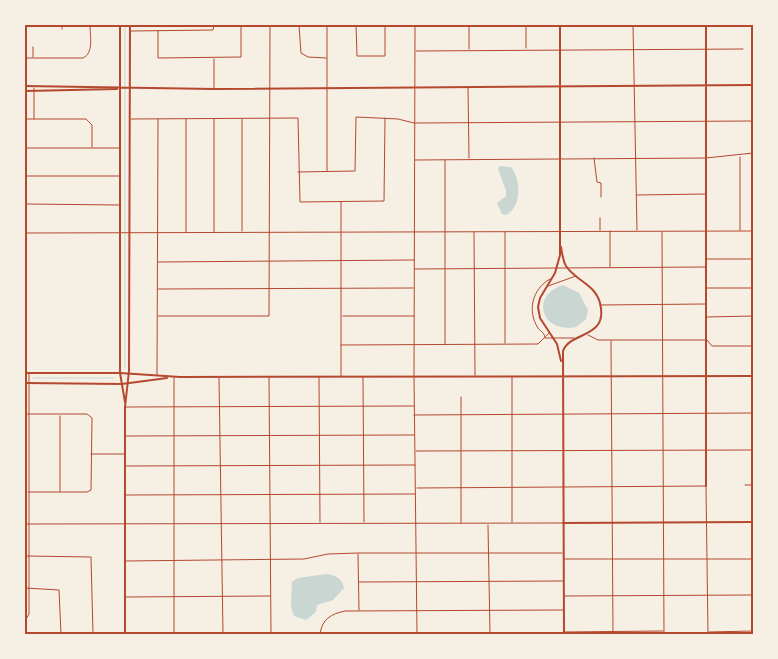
<svg xmlns="http://www.w3.org/2000/svg" width="778" height="659" font-family="'DejaVu Sans',sans-serif">
	<rect width="100%" height="100%" fill="#f6efe4"/>
	<!-- water -->
	<path fill="#c9d6d2" d="M500,166L511,167C521,179 522,207 506,215L502,214L497,203L506,196V190L498,169Z
		M563,285L579,293L588,310L586,319L576,327C542,334 529,296 563,285Z
		M326,574C335,575 342,578 344,588L333,600L317,605L316,612L306,620L294,616L291,607L292,582L298,578Z"/>
	<g fill="none" stroke-linecap="round" stroke-linejoin="round">
		<!-- stream -->
		<path stroke="#c9d6d2" stroke-width="1" d="M125,368V25
			M33,378H114"/>
		<!-- minor -->
		<path stroke="#b5482f" stroke-width="1" d="M62,25V29
			M299,25L301,53L308,57L326,58
			M356,25L357,56H385V25
			M415,25L414,377L417,634
			M633,25L637,230
			M131,31L213,30L214,25
			M158,31V58L241,57V25
			M33,47V57
			M526,48V25
			M469,49V25
			M416,51L743,49
			M25,58H83C94,53 90,36 90,25
			M214,59V88
			M468,87L469,158
			M34,88V119
			M25,119H86L92,125V147
			M131,119L298,118L300,202L384,201L385,118
			M186,119V232
			M214,119V232
			M242,119V231
			M25,148H119
			M740,157V230
			M594,158L597,182L601,183V197
			M415,160L706,158L753,153
			M445,160V344
			M327,171V25
			M298,172L355,171L356,117L398,119L414,123L753,121
			M25,176H119
			M637,195L705,194
			M25,204L119,205
			M600,218V230
			M474,232L475,375
			M662,232L664,634
			M25,233L753,231
			M707,259H753
			M158,262L414,260
			M610,267V231
			M415,269L706,267
			M548,286L576,276
			M707,288H753
			M158,289L413,288
			M600,305L706,304
			M158,316H269L270,25
			M343,316H414
			M707,317L753,316
			M588,335L598,340H707L712,346H753
			M545,337C544,332 541,332 538,328C527,311 532,289 550,279
			M545,338H574
			M611,341L613,634
			M505,343V232
			M341,345L538,344L549,333
			M157,375L158,119
			M341,376V202
			M219,377L223,634
			M269,377L271,634
			M319,377L320,522
			M363,377L364,522
			M125,407L414,406
			M25,414H87L92,418L91,490L87,492H28
			M414,415L753,413
			M60,416V492
			M126,436L414,435
			M416,451L753,450
			M91,454H124
			M126,466L415,465
			M745,485H753
			M417,488L706,486L708,634
			M125,495L415,494
			M512,522V376
			M461,523V397
			M25,524L562,523
			M488,525L490,634
			M358,554L359,610
			M25,556L91,557L93,634
			M564,559H753
			M125,561L304,559L328,554L358,553H562
			M359,582L563,581
			M25,588L59,590L61,634
			M564,596L753,595
			M126,597L270,596
			M25,621L29,614V373
			M564,632L663,631
			M709,632L753,631
			M125,633L283,634
			M174,634V377
			M320,634C322,619 331,614 345,611L563,610"/>
		<!-- tertiary -->
		<path stroke="#b5482f" stroke-width="2" d="M120,25V373L125,402
			M706,25V486
			M25,86L214,89L753,85
			M25,91L117,89
			M563,523L753,522
			M125,634V407L129,371L130,25"/>
		<!-- secondary -->
		<path stroke="#b5482f" stroke-width="2" d="M560,25V255L555,273L540,298L538,307L540,318L557,344L561,361
			M561,247C562,253 563,261 566,266C576,281 595,284 600,303C609,339 570,331 563,351L564,634
			M25,373H120L180,377L753,376
			M25,383L122,384L167,378"/>
	</g>
	<!-- border -->
	<rect width="778" height="659" fill="none" stroke="#f6efe4" stroke-width="52"/>
	<rect x="26" y="26" width="726" height="607" fill="none" stroke="#b5482f" stroke-width="2"/>
</svg>
